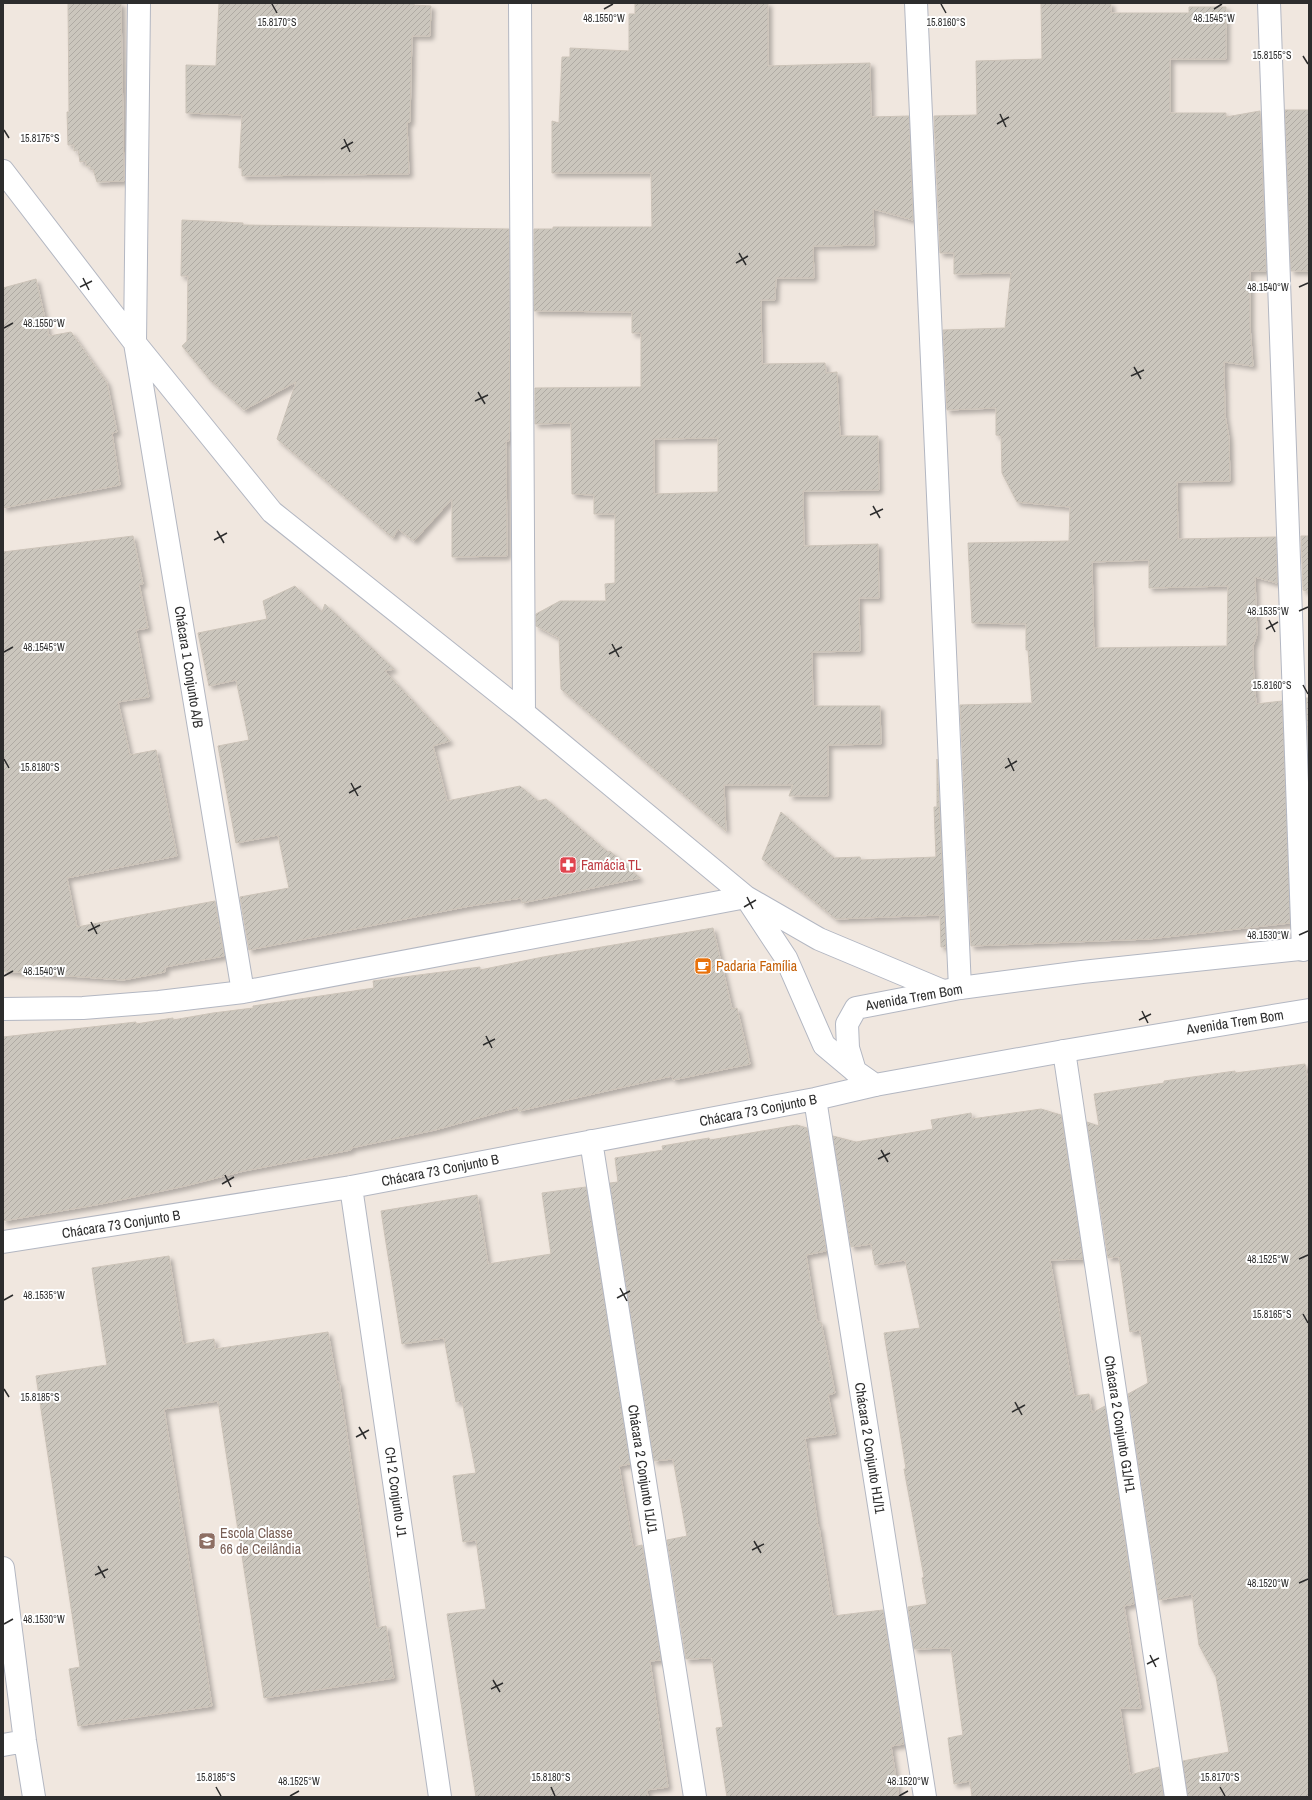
<svg xmlns="http://www.w3.org/2000/svg" width="1312" height="1800" font-family="'Archivo Narrow',sans-serif">
	<defs>
		<pattern id="building-hatch" width="6" height="6" patternUnits="userSpaceOnUse"><rect width="6" height="6" fill="#cbc6bd"/><path d="M-1 1l2-2M0 6l6-6M5 7l2-2" fill="none" stroke="#afaaa3"/></pattern>
		<filter id="shadow"><feDropShadow dx="3.5" dy="3.5" stdDeviation="2" flood-color="#0004"/></filter>
	</defs>
	<rect width="100%" height="100%" fill="#f0e7df"/>
	<!-- building -->
	<path fill="url(#building-hatch)" stroke="#ccc3b8" fill-rule="evenodd" filter="url(#shadow)" d="M68,3H121L124,181L97,182L93,169L91,170L90,166H86V161L80,162L78,150L74,151V145H68L67,112H69Z
		M219,3H414V5L431,6L430,36H412L410,122L407,123L409,174L242,176V168H239L242,115L186,113V65L216,66Z
		M635,3H768V66L870,63L871,117L909,116L913,220L873,209L874,245L813,246L814,278H776L775,300H761L762,364L825,363L826,373L837,372L840,436H878L879,490L803,491L804,546L878,544L879,598H859L860,651L812,652L813,706H880L881,744L828,745V796H789L793,785H724L726,831L561,689L559,638L536,626V614L560,601H606L605,584L615,583V514H594V495L572,494L571,423L535,424V388L641,387V333H632V312L534,311V229H553V227H652L651,173H552V121L559,123L562,57H570V48L629,51V14H635ZM718,438V492L654,494V439Z
		M1041,3H1111V13H1189V7H1226V59H1170V113H1226V117L1260,111L1266,271H1250V326L1253,366L1224,362L1225,415L1229,438L1230,481L1177,482L1178,539L1276,537L1277,583L1255,577L1257,635L1253,646V663L1256,704L1282,701L1290,923L1149,939L971,946L960,705L1032,703L1028,650H1026V624L972,623L968,543L1069,541L1070,507L1017,502L1002,473L1001,436L996,435V408L947,410L943,330L1005,328L1011,273L954,274V253H940L934,116L977,115L976,61L1042,59ZM1149,560V588L1228,586L1227,646L1094,648L1092,562Z
		M1285,110H1309V271H1291Z
		M182,220L243,223V225L509,229L510,424L509,441H506L507,556L452,557V499L414,541L398,529L393,538L277,439L296,382L244,410L210,380L182,346L187,341L188,276H181Z
		M36,279L49,336L71,332L107,383L117,432L112,433L120,485L3,508V288Z
		M133,536L143,584H139L148,628L136,630L149,697L118,702L130,755L156,750L177,856L67,878L77,927L215,901L224,956L165,967V972L123,980L3,971V552Z
		M1301,536H1309V592L1303,590Z
		M295,586L322,612L325,604L394,669L385,671L450,741L433,746L447,801L520,786L538,801L546,799L608,852L610,851L640,878L522,903L521,898L470,906L249,950L240,897L289,888L278,835L236,843L218,746L249,740L236,680L209,686L198,633L267,619L263,601Z
		M1306,698H1309V769Z
		M937,759L946,947H941L940,915L836,919L762,859L781,812L834,858L860,857L861,860L936,857L934,807H937Z
		M713,928L732,1009L737,1008L750,1064L673,1080L672,1076L519,1111L518,1107L435,1130L351,1148V1150L244,1171L185,1186L101,1204L3,1221V1037L136,1022V1024L173,1018V1020L213,1013L253,1008V1006L374,988L373,981L480,967V970L543,957Z
		M1305,1064L1309,1088V1797H1188L1183,1761L1229,1752L1216,1677L1199,1645L1192,1594L1159,1600L1128,1394L1148,1383L1140,1330L1130,1332L1119,1257L1108,1258L1087,1122L1099,1126L1094,1094L1164,1083V1081L1235,1071V1073Z
		M1041,1109L1061,1115L1083,1259L1050,1260L1074,1396L1089,1394L1092,1413L1105,1406L1134,1604L1124,1606L1141,1708H1120L1130,1775L1159,1767L1163,1797H972L970,1781L954,1784L948,1738L963,1735L951,1648L914,1649L908,1607L927,1604L922,1578L924,1577L904,1469H906L884,1333L920,1328L905,1260L875,1265L871,1244L851,1247L833,1136L856,1142L933,1129L931,1120L971,1113L972,1119Z
		M797,1125L807,1128L826,1251L806,1255L817,1322H821L835,1393L828,1395L836,1434L805,1438L818,1527H819L833,1616L883,1610L904,1744L891,1746L899,1797H727L716,1728L723,1727L712,1658L686,1659L667,1540L687,1536L673,1459L654,1461L610,1183L618,1182L615,1158L663,1150L662,1146L709,1138L710,1140Z
		M586,1187L630,1464L619,1466L633,1547L642,1545L661,1660L650,1661L668,1787L647,1790L648,1797H476L447,1614L486,1609L476,1540L463,1542L453,1476L476,1473L462,1401L456,1402L444,1338L402,1344L381,1211L477,1195L488,1264L551,1254L542,1193Z
		M169,1256L183,1344L214,1339L215,1349L328,1332L337,1383L339,1382L376,1628L386,1626L394,1678L264,1698L218,1401L164,1409L212,1706L78,1726L69,1669L80,1667L36,1376L107,1365L92,1268Z"/>
	<g fill="none" stroke-linecap="round" stroke-linejoin="round">
		<defs>
			<path id="minor" d="M139,3L135,343L243,992
				M520,3L524,713
				M916,3L960,988
				M1269,3L1303,950
				M3,171L135,343L272,512L524,713L746,897L819,939L943,991
				M749,902L786,958L824,1045L855,1071
				M3,1009L83,1008L159,1002L243,992L746,897
				M1064,1051L1176,1797
				M815,1099L925,1797
				M591,1141L695,1797
				M351,1187L440,1797
				M3,1242L351,1187L815,1099L875,1085
				M3,1568L25,1741L34,1797
				M3,1745L25,1741"/>
			<path id="tertiary" d="M1309,948L1082,972L960,988L856,1008L847,1024L848,1048L855,1071L875,1085L1064,1051L1309,1010"/>
		</defs>
		<!-- minor casing -->
		<use href="#minor" stroke="#b3b7c2" stroke-width="24"/>
		<!-- tertiary casing -->
		<use href="#tertiary" stroke="#b3b7c2" stroke-width="24"/>
		<!-- minor -->
		<use href="#minor" stroke="#fff" stroke-width="22"/>
		<!-- tertiary -->
		<use href="#tertiary" stroke="#fff" stroke-width="22"/>
	</g>
	<!-- ticks -->
	<path fill="none" stroke="#2d2d2d" stroke-width="1.5" d="M272,4L277,13M941,4L946,13M604,9L613,4M1214,9L1222,4M1303,56L1308,64M1000,114L1006,127M997,124L1009,117M4,130L9,138M344,139L350,152M341,149L353,142M739,253L746,265M736,263L748,256M83,278L89,290M80,287L92,281M1299,287L1308,283M4,328L13,323M1134,367L1141,379M1131,376L1144,370M478,392L485,404M475,401L488,395M873,506L880,518M870,515L883,509M217,531L224,543M214,540L227,533M1299,611L1308,607M1269,620L1275,632M1266,629L1278,622M612,644L619,657M4,652L13,647M609,654L622,647M1303,685L1308,694M1008,758L1014,771M4,759L9,768M1005,768L1017,761M351,783L358,796M349,793L361,786M747,897L753,909M744,907L756,900M91,922L97,934M88,931L100,925M1299,935L1308,931M4,976L13,971M1142,1011L1148,1023M1139,1020L1151,1014M486,1036L492,1048M483,1045L495,1039M881,1150L888,1162M878,1159L890,1153M225,1175L231,1187M222,1184L234,1177M1299,1259L1308,1255M620,1288L627,1301M617,1298L630,1291M4,1300L13,1295M1303,1314L1308,1323M4,1389L9,1397M1015,1402L1022,1415M1012,1412L1025,1405M359,1427L366,1439M356,1437L369,1430M754,1541L761,1553M752,1550L764,1544M98,1566L105,1578M95,1575L108,1569M1299,1583L1308,1579M4,1624L13,1619M1150,1655L1156,1667M1147,1664L1159,1658M493,1680L500,1692M491,1689L503,1683M216,1787L221,1796M551,1787L555,1796M1220,1787L1225,1796M290,1796L299,1791M899,1796L908,1791"/>
	<!-- icons -->
	<defs>
		<symbol id="pharmacy-square" viewBox="-11 -11 22 22"><rect x="-9" y="-9" width="18" height="18" rx="4" fill="#e0444e" stroke="#fff"/><path d="M-2-6h4v4h4v4h-4v4h-4v-4h-4v-4h4Z" fill="#fff"/></symbol>
		<symbol id="cafe-square" viewBox="-11 -11 22 22"><rect x="-9" y="-9" width="18" height="18" rx="4" fill="#e8710a" stroke="#fff"/><path d="M-5.5-4.5H6V0H3Q3 3.5 0 3.5H-2.5Q-5.5 3.5-5.5 0ZM3-3.2v2h1.7v-2ZM-6 4.5H4V6H-6Z" fill="#fff"/></symbol>
		<symbol id="school-square" viewBox="-11 -11 22 22"><rect x="-9" y="-9" width="18" height="18" rx="4" fill="#8d6e63" stroke="#fff"/><path d="M0-5L7-2L0 1L-7-2ZM-4 1L0 2.5L4 1V4Q0 6-4 4Z" fill="#fff"/></symbol>
	</defs>
	<g fill-rule="evenodd">
		<use href="#pharmacy-square" x="558" y="855" width="20" height="20"/>
		<use href="#cafe-square" x="693" y="956" width="20" height="20"/>
		<use href="#school-square" x="197" y="1531" width="20" height="20"/>
	</g>
	<g text-anchor="middle" stroke-width="4" stroke-linejoin="round" paint-order="stroke">
		<!-- street labels -->
		<g font-size="14" fill="#2d2d2d" stroke="#fff">
			<text transform="translate(189 667) rotate(81)" y="5">Chácara 1 Conjunto A/B</text>
			<text transform="translate(914 997) rotate(-10)" y="5">Avenida Trem Bom</text>
			<text transform="translate(1235 1022) rotate(-9)" y="5">Avenida Trem Bom</text>
			<text transform="translate(758 1110) rotate(-11)" y="5">Chácara 73 Conjunto B</text>
			<text transform="translate(440 1170) rotate(-11)" y="5">Chácara 73 Conjunto B</text>
			<text transform="translate(121 1224) rotate(-9)" y="5">Chácara 73 Conjunto B</text>
			<text transform="translate(1120 1424) rotate(81)" y="5">Chácara 2 Conjunto G1/H1</text>
			<text transform="translate(870 1448) rotate(81)" y="5">Chácara 2 Conjunto H1/I1</text>
			<text transform="translate(643 1469) rotate(81)" y="5">Chácara 2 Conjunto I1/J1</text>
			<text transform="translate(396 1492) rotate(82)" y="5">CH 2 Conjunto J1</text>
		</g>
		<!-- health labels -->
		<g font-size="14" fill="#be3a42" stroke="#fff" text-anchor="start">
			<text x="581" y="870">Famácia TL</text>
		</g>
		<!-- food labels -->
		<g font-size="14" fill="#c56008" stroke="#fff" text-anchor="start">
			<text x="716" y="971">Padaria Família</text>
		</g>
		<!-- education labels -->
		<g font-size="14" fill="#785e54" stroke="#fff" text-anchor="start">
			<text x="220" y="1538">Escola Classe<tspan x="220" dy="16">66 de Ceilândia</tspan></text>
		</g>
	</g>
	<g font-size="10" text-anchor="middle" fill="#2d2d2d" stroke="#fff" stroke-width="4" stroke-linejoin="round" paint-order="stroke">
		<text x="604" y="22">48.1550°W</text>
		<text x="1214" y="22">48.1545°W</text>
		<text x="277" y="26">15.8170°S</text>
		<text x="946" y="26">15.8160°S</text>
		<text x="1272" y="59">15.8155°S</text>
		<text x="40" y="142">15.8175°S</text>
		<text x="1268" y="291">48.1540°W</text>
		<text x="44" y="327">48.1550°W</text>
		<text x="1268" y="615">48.1535°W</text>
		<text x="44" y="651">48.1545°W</text>
		<text x="1272" y="689">15.8160°S</text>
		<text x="40" y="771">15.8180°S</text>
		<text x="1268" y="939">48.1530°W</text>
		<text x="44" y="975">48.1540°W</text>
		<text x="1268" y="1263">48.1525°W</text>
		<text x="44" y="1299">48.1535°W</text>
		<text x="1272" y="1318">15.8165°S</text>
		<text x="40" y="1401">15.8185°S</text>
		<text x="1268" y="1587">48.1520°W</text>
		<text x="44" y="1623">48.1530°W</text>
		<text x="216" y="1781">15.8185°S</text>
		<text x="551" y="1781">15.8180°S</text>
		<text x="1220" y="1781">15.8170°S</text>
		<text x="299" y="1785">48.1525°W</text>
		<text x="908" y="1785">48.1520°W</text>
	</g>
	<!-- border -->
	<rect width="1312" height="1800" fill="none" stroke="#2d2d2d" stroke-width="8"/>
</svg>
